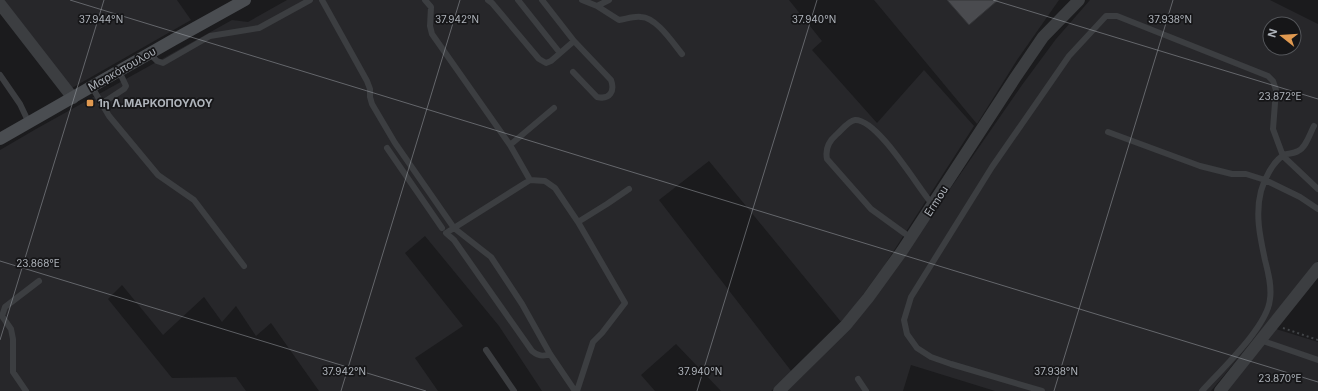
<svg xmlns="http://www.w3.org/2000/svg" width="1318" height="391" font-family="Inter,sans-serif">
	<rect width="100%" height="100%" fill="#1b1b1d"/>
	<!-- built -->
	<path fill="#27272a" fill-rule="evenodd" d="M2,0H177L191,20L72,88Z
		M287,0H789L822,41L812,50L877,123L924,70L974,126L884,266L842,323L709,161L659,200L792,372L771,391H721L676,344L641,375L655,391H542L499,326L425,236L405,253L463,326L415,358L438,391H319L271,323L256,336L236,306L222,322L204,297L163,335L122,285L108,299L172,378L236,377L246,391H0V150L36,129L232,20L248,22Z
		M874,0H1059L1017,60L977,124Z
		M1090,0H1270L1318,24V261L1211,391H995L911,365L903,391H786L869,306L1022,85L1056,39ZM1270,24H1294V48H1270Z
		M1276,329L1318,342V391H1224Z"/>
	<!-- building -->
	<path fill="#4a4b4f" stroke="#353639" d="M947,0H998L969,25Z"/>
	<g fill="none" stroke-linecap="round" stroke-linejoin="round">
		<!-- path -->
		<path stroke="#424548" stroke-width="2" stroke-dasharray="2 3" stroke-linecap="butt" d="M1283,328L1318,340"/>
		<!-- lane -->
		<path stroke="#3c3e41" stroke-width="6" d="M322,0L367,81L370,89V97L372,104L395,143L454,228L491,257L522,304L550,354L575,391
			M425,0L431,7L430,26L432,34L510,145L530,180L446,233L454,240L532,351C538,356 543,357 550,354
			M488,0L492,3L539,59L546,63L551,61L574,41L542,0
			M518,0L560,53
			M582,0L597,6L619,20C626,19 634,16 641,17C656,17 673,43 682,54
			M597,6L609,0
			M149,53L157,61L163,63L210,36L259,28L310,0
			M573,72L597,97C610,100 615,91 611,80L574,41
			M0,75L20,104L29,123
			M92,87L109,116L158,175L194,200L244,266
			M101,104L124,89L126,86L119,71
			M1108,132L1200,166L1232,174H1246L1265,180L1300,197L1318,209
			M510,145L554,108
			M387,148L442,228
			M530,180L545,181L555,188L578,222L625,303L602,333L593,342L577,391
			M578,222L607,204L629,189
			M911,238L871,209L827,159C825,149 828,142 836,135C841,131 848,121 855,120C878,119 918,188 933,205
			M1260,340L1318,360
			M486,350L514,391
			M858,379L866,391
			M26,391L13,372V339L11,329L2,316L5,307L39,281
			M1042,391L951,364L931,357L917,348L907,334L904,320L911,297L992,167L1069,56L1106,16H1117L1268,76L1273,81L1276,90L1273,129L1283,156L1318,189
			M1202,391C1221,370 1268,326 1270,299C1272,286 1268,272 1265,260C1260,237 1255,214 1261,191C1264,180 1273,161 1284,155C1288,153 1294,154 1298,151C1306,148 1310,133 1314,126"/>
		<!-- street -->
		<path stroke="#3c3e41" stroke-width="12" d="M0,4L73,98
			M779,391L846,325L868,298L902,251L1015,78L1043,37L1079,0
			M1220,391L1318,268"/>
		<!-- secondary -->
		<path stroke="#4a4d51" stroke-width="12" d="M0,139L173,40L245,0"/>
	</g>
	<!-- ticks -->
	<path fill="none" stroke="#afb4bb" stroke-width="1" stroke-opacity="0.45" d="M70,0L1318,382M993,0L1318,99M0,261L426,391M0,340L104,0M341,391L460,0M697,391L817,0M1054,391L1173,0"/>
	<!-- markers -->
	<rect fill="#e09950" stroke="#161618" stroke-width="1.5" x="86" y="99" width="8" height="8" rx="2"/>
	<g text-anchor="middle" stroke-width="3.5" stroke-linejoin="round" paint-order="stroke">
		<!-- street labels -->
		<g font-size="11" fill="#afb4bb" stroke="#161618">
			<text transform="translate(122 69) rotate(-30)" y="4">Μαρκόπουλου</text>
			<text transform="translate(936 201) rotate(-57)" y="4">Ermou</text>
		</g>
		<!-- poi labels -->
		<g font-size="11" font-weight="bold" fill="#afb4bb" stroke="#161618" text-anchor="start">
			<text x="98" y="107">1η Λ.ΜΑΡΚΟΠΟΥΛΟΥ</text>
		</g>
	</g>
	<g font-size="10" text-anchor="middle" fill="#afb4bb" stroke="#161618" stroke-width="3.5" stroke-linejoin="round" paint-order="stroke">
		<text x="101" y="23">37.944°N</text>
		<text x="457" y="23">37.942°N</text>
		<text x="814" y="23">37.940°N</text>
		<text x="1170" y="23">37.938°N</text>
		<text x="1280" y="100">23.872°E</text>
		<text x="38" y="267">23.868°E</text>
		<text x="344" y="375">37.942°N</text>
		<text x="700" y="375">37.940°N</text>
		<text x="1056" y="375">37.938°N</text>
		<text x="1280" y="382">23.870°E</text>
	</g>
	<!-- north arrow -->
	<g transform="translate(1282 36) rotate(287)"><circle r="19" fill="#161618" stroke="#535559"/>
	<path d="M0-3L7 15L0 10L-7 15Z" fill="#e09950"/>
	<text y="-6" font-size="11" font-weight="bold" text-anchor="middle" fill="#afb4bb">N</text>
	</g>
</svg>
